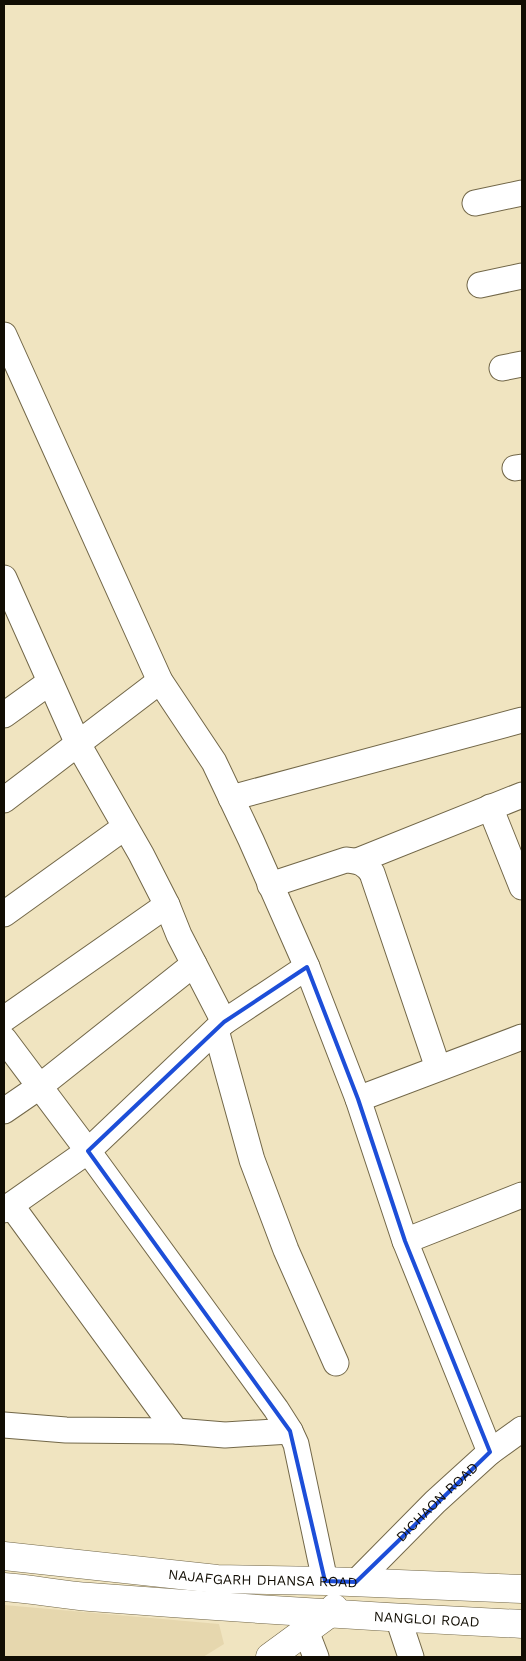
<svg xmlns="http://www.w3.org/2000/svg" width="526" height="1661" font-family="'Work Sans',sans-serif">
	<rect width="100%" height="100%" fill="#f0e4c0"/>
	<!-- built -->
	<path fill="#e6d7ae" d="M4,1605L219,1624L224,1644L203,1657H4Z"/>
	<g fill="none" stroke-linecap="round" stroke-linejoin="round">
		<defs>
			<g id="minor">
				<path d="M475,203L522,193"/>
				<path d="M480,285L522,276"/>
				<path d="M4,335L160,681L214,762L251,840L307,967L358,1099L405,1241L490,1452"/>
				<path d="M502,368L522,364"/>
				<path d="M515,468L522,467"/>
				<path d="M4,578L78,744L141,854L167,905L179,935L224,1022"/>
				<path d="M4,715L50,682"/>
				<path d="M231,798L522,720"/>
				<path d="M4,800L160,681"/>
				<path d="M490,807L522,887"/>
				<path d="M357,861L522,795"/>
				<path d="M270,885L346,860C359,861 365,863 372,873L438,1068"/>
				<path d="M4,914L125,827"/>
				<path d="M4,1019L167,905"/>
				<path d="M216,1030L252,1160L286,1250L336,1363"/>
				<path d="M4,1039L88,1151L276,1409L290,1431L296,1444L325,1581"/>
				<path d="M358,1099L522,1037"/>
				<path d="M4,1111L39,1087L194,964"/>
				<path d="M11,1205L176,1431"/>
				<path d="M4,1210L88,1151L224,1022L307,967"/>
				<path d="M405,1241L522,1195"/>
				<path d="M4,1425L66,1430L176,1431L225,1435L290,1431"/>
				<path id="s1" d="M356,1582L435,1502L490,1452L522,1429"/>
				<path d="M398,1618L411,1657"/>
				<path d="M306,1631L316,1657"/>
			</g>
			<g id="major">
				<path id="s2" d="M4,1556L217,1579L325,1581L522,1589"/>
				<path id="s3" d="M4,1587C33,1589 61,1595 90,1597C234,1608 378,1617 522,1624"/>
				<path d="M270,1657L330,1613L334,1608"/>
			</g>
		</defs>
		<!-- minor casing -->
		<use href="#minor" stroke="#726748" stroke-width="27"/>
		<!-- major casing -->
		<use href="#major" stroke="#726748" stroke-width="29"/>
		<!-- minor -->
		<use href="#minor" stroke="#fff" stroke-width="25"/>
		<!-- major -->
		<use href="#major" stroke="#fff" stroke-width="28"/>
	</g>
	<!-- marked area -->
	<path fill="none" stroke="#1d4ed8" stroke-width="4" stroke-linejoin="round" d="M307,967L358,1099L405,1241L490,1452L356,1582L325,1581L290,1431L88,1151L224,1022Z"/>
	<g text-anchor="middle" stroke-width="5" stroke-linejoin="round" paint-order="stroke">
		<!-- street labels -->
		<g font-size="14" fill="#110d03" stroke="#fff">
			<text dy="5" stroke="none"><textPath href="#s1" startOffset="114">DICHAON ROAD</textPath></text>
			<text dy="5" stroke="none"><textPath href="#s2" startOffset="260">NAJAFGARH DHANSA ROAD</textPath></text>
			<text dy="5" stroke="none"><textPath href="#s3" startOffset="424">NANGLOI ROAD</textPath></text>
		</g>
	</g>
	<!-- border -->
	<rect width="526" height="1661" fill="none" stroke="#110d03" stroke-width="10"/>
</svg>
